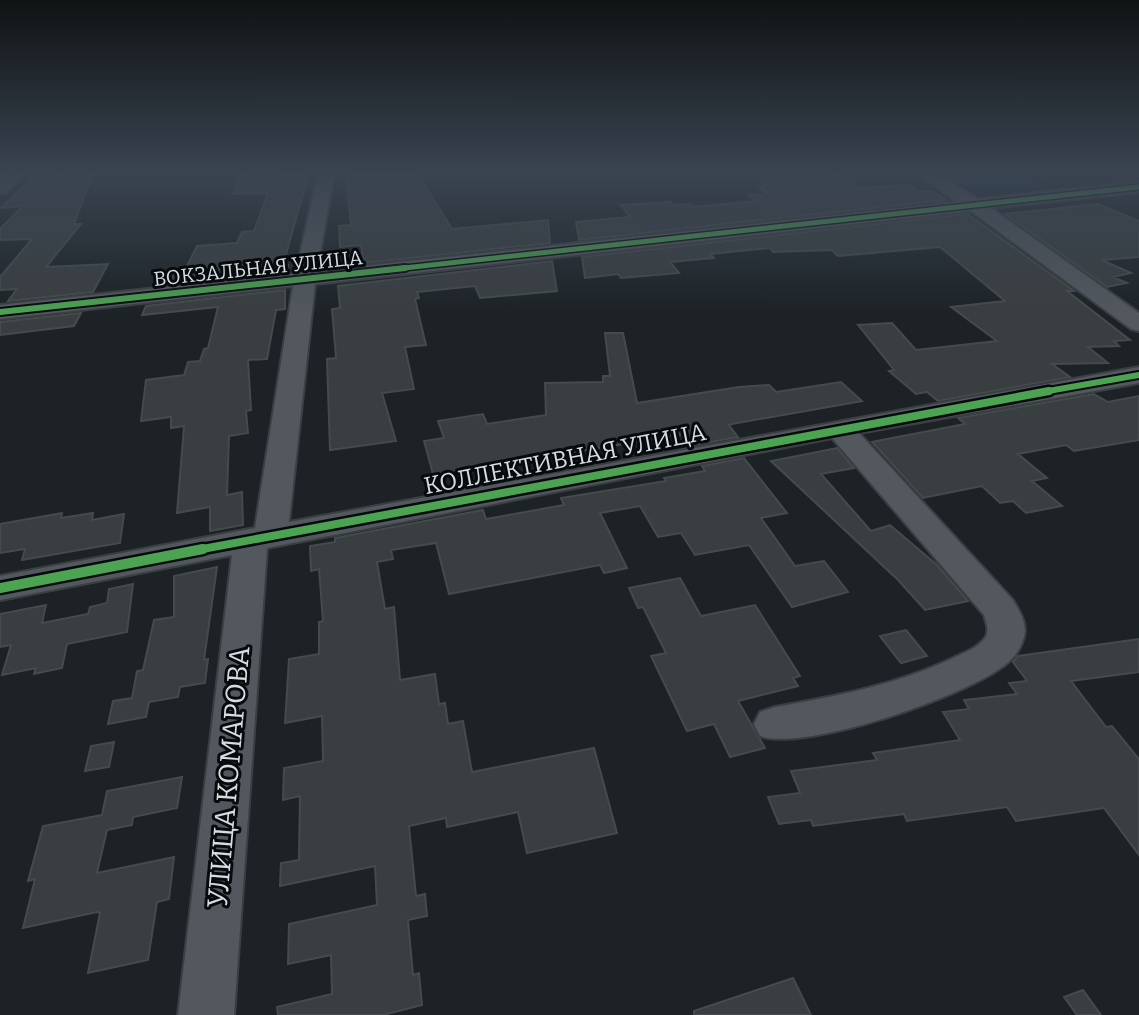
<svg xmlns="http://www.w3.org/2000/svg" width="1139" height="1015" font-family="Bitter,serif">
	<rect width="100%" height="100%" fill="#1c2225"/>
	<!-- green -->
	<path fill="#043245" d="M1019,173L1048,186L979,193L950,178Z"/>
	<!-- building -->
	<path fill="#393e40" stroke="#454b4d" stroke-width="2" d="M309,173L283,265H288L287,271L154,285L160,272L185,270L197,246L237,243L242,232L254,231L268,193L233,194L242,175Z
		M346,173H417L452,229L548,220L550,243L364,263L361,245L340,247L339,226L351,225Z
		M93,174L74,224H81L46,267L108,264L93,292L8,301L17,289L0,290V277L32,239L0,240V229L23,206L1,208L33,177Z
		M840,175L860,188L907,185L919,192L932,191L946,200L579,240L576,222L630,217L621,205L671,202L673,205L690,204L693,207L756,201L749,195L767,194L758,186H766L759,179Z
		M1098,204L1139,221V257L1102,260L1131,273L1113,277L1127,283L1107,287L1005,214Z
		M968,214L1074,291H1067L1130,340L1114,341L1119,346L1088,347L1108,363L1052,364L1070,377L938,401L927,392L916,394L889,371L894,370L858,325L892,323L916,350L997,341L951,307L1005,301L940,247L838,256L832,250L773,252L770,248L710,254L714,258L670,262L679,273L621,278L618,274L585,278L582,257Z
		M552,261L557,291L480,298L475,286L417,292L419,298L415,299L426,345L405,347L414,389L382,393L396,441L330,450L327,359L336,358L332,309L340,308L338,286Z
		M285,290V309L276,310L267,359L248,360L251,410L246,411L248,433L229,436L227,495L242,492L243,525L210,531V507L177,513L184,426L171,428V417L141,421L146,380L184,375L188,362L200,361L204,349L208,348L218,307L142,315L146,306Z
		M81,313L74,326L0,335V322Z
		M605,333H623L637,403L739,387L769,385L776,392L841,382L862,401L732,424L729,425L738,437L688,446L681,435L433,474L424,441L444,438L438,421L483,414L487,424L546,415L545,383L603,382V376H610Z
		M1094,394L1108,402L1139,396V440L1074,451L1066,445L1018,454L1047,478L1032,481L1062,506L1026,513L1013,501L1000,503L982,486L923,498L872,442L965,424L958,418Z
		M837,448L854,468L821,474L871,531L890,525L937,565L968,601L925,610L898,580L771,461Z
		M744,458L787,513L761,518L795,566L824,561L848,592L792,607L749,545L695,555L681,533L658,537L640,506L600,513L627,568L604,573L600,565L449,594L436,543L391,550L393,559L377,562L385,609L394,607L400,680L435,674L439,704L445,703L448,724L463,721L472,772L594,748L617,833L527,853L518,812L447,827L446,818L409,826L416,896L425,894L427,916L408,920L413,975L419,973L422,1005L383,1015H278L277,1007L332,994L331,955L288,964L289,924L377,905L375,866L280,886L281,863L299,860L300,796L283,800L284,768L323,761L322,716L285,723L289,659L319,654V622L323,621L319,569L311,571L310,546L335,542V538L483,510L486,519L564,505L561,498L666,481L664,478L705,471L702,466Z
		M62,513L61,518L93,513L92,520L124,514L120,543L22,560L25,549L0,553V524Z
		M217,567L204,660L208,659L205,683L180,687L178,697L149,702L146,717L108,724L113,701L132,698L137,671L143,670L154,620L174,617V576Z
		M680,578L701,616L755,605L800,676L793,678L798,686L738,701L765,748L730,757L714,724L687,731L651,656L666,653L643,607L638,608L629,588Z
		M133,584L127,632L67,644L62,668L34,674L36,668L2,675L11,645L0,647V614L46,605L42,623L88,614L90,607L107,603L109,589Z
		M906,630L927,656L901,663L880,636Z
		M1139,639V672L1071,681L1106,727L1112,726L1139,759V855L1104,808L1016,821L1007,807L907,821L904,814L813,826L811,820L779,824L768,797L800,793L791,771L877,760L873,753L960,740L943,712L969,709L964,700L1017,694L1009,683L1027,681L1013,662L1018,656Z
		M114,742L109,767L85,771L91,746Z
		M182,777L177,808L133,817L132,825L107,830L97,873L174,857L169,899L157,902L148,960L88,973L100,913L97,912L23,928L35,879L28,881L43,826L102,815L107,791Z
		M793,978L811,1015H694V1011Z
		M1083,990L1101,1015H1077L1064,997Z"/>
	<g fill="none" stroke-linecap="round" stroke-linejoin="round">
		<defs>
			<path id="minor" d="M8,173H25L6,192L0,193V179Z
				M318,173H334L317,271L958,202L916,173H935L978,199L1139,182V192L991,208L1139,313V331L1131,329L971,211L315,284L289,522L1139,367V383L859,433L1013,600C1020,612 1029,626 1023,640C1020,650 1013,659 1005,665C966,696 806,752 760,736L754,724L760,712L775,707C837,696 896,685 953,658C963,653 978,648 985,638C990,631 986,622 984,615L832,438L267,548L234,1015H178L232,555L0,600V576L255,528L293,286L0,319V305L296,273Z"/>
		</defs>
		<!-- minor casing -->
		<use href="#minor" stroke="#3b3f42" stroke-width="4"/>
		<!-- minor -->
		<use href="#minor" fill="#53585e" fill-rule="evenodd"/>
		<defs>
			<path id="cycleway-far3" d="M386,270L1139,187"/>
			<path id="cycleway-far2" d="M0,312L405,268
				M1037,393L1139,375"/>
			<path id="cycleway-far1" d="M192,551L1049,391"/>
			<path id="cycleway" d="M0,588L203,549"/>
		</defs>
		<!-- cycleway-far3 casing -->
		<use href="#cycleway-far3" stroke="#070b0e" stroke-width="8"/>
		<!-- cycleway-far2 casing -->
		<use href="#cycleway-far2" stroke="#070b0e" stroke-width="10"/>
		<!-- cycleway-far1 casing -->
		<use href="#cycleway-far1" stroke="#070b0e" stroke-width="13"/>
		<!-- cycleway casing -->
		<use href="#cycleway" stroke="#070b0e" stroke-width="15"/>
		<!-- cycleway-far3 -->
		<use href="#cycleway-far3" stroke="#4ca352" stroke-width="5"/>
		<!-- cycleway-far2 -->
		<use href="#cycleway-far2" stroke="#4ca352" stroke-width="6"/>
		<!-- cycleway-far1 -->
		<use href="#cycleway-far1" stroke="#4ca352" stroke-width="8"/>
		<!-- cycleway -->
		<use href="#cycleway" stroke="#4ca352" stroke-width="10"/>
	</g>
	<!-- sky -->
	<linearGradient id="sky" x2="0" y2="1"><stop stop-color="#0f1314"/><stop offset="0.55" stop-color="#3a4451"/><stop offset="1" stop-color="#3a4451" stop-opacity="0"/></linearGradient>
	<rect width="1139" height="315" fill="url(#sky)"/>
	<g text-anchor="middle" stroke-width="6" stroke-linejoin="round" paint-order="stroke">
		<!-- far-street labels -->
		<g font-size="20" fill="#d6dde1" stroke="#070b0e">
			<text transform="translate(258 268) rotate(-6)" y="7">ВОКЗАЛЬНАЯ УЛИЦА</text>
		</g>
		<!-- street labels -->
		<g font-size="24" fill="#d6dde1" stroke="#070b0e">
			<text transform="translate(565 459) rotate(-11)" y="8">КОЛЛЕКТИВНАЯ УЛИЦА</text>
		</g>
		<!-- near-street labels -->
		<g font-size="28" fill="#d6dde1" stroke="#070b0e">
			<text transform="translate(228 777) rotate(-85)" y="10">УЛИЦА КОМАРОВА</text>
		</g>
	</g>
</svg>
